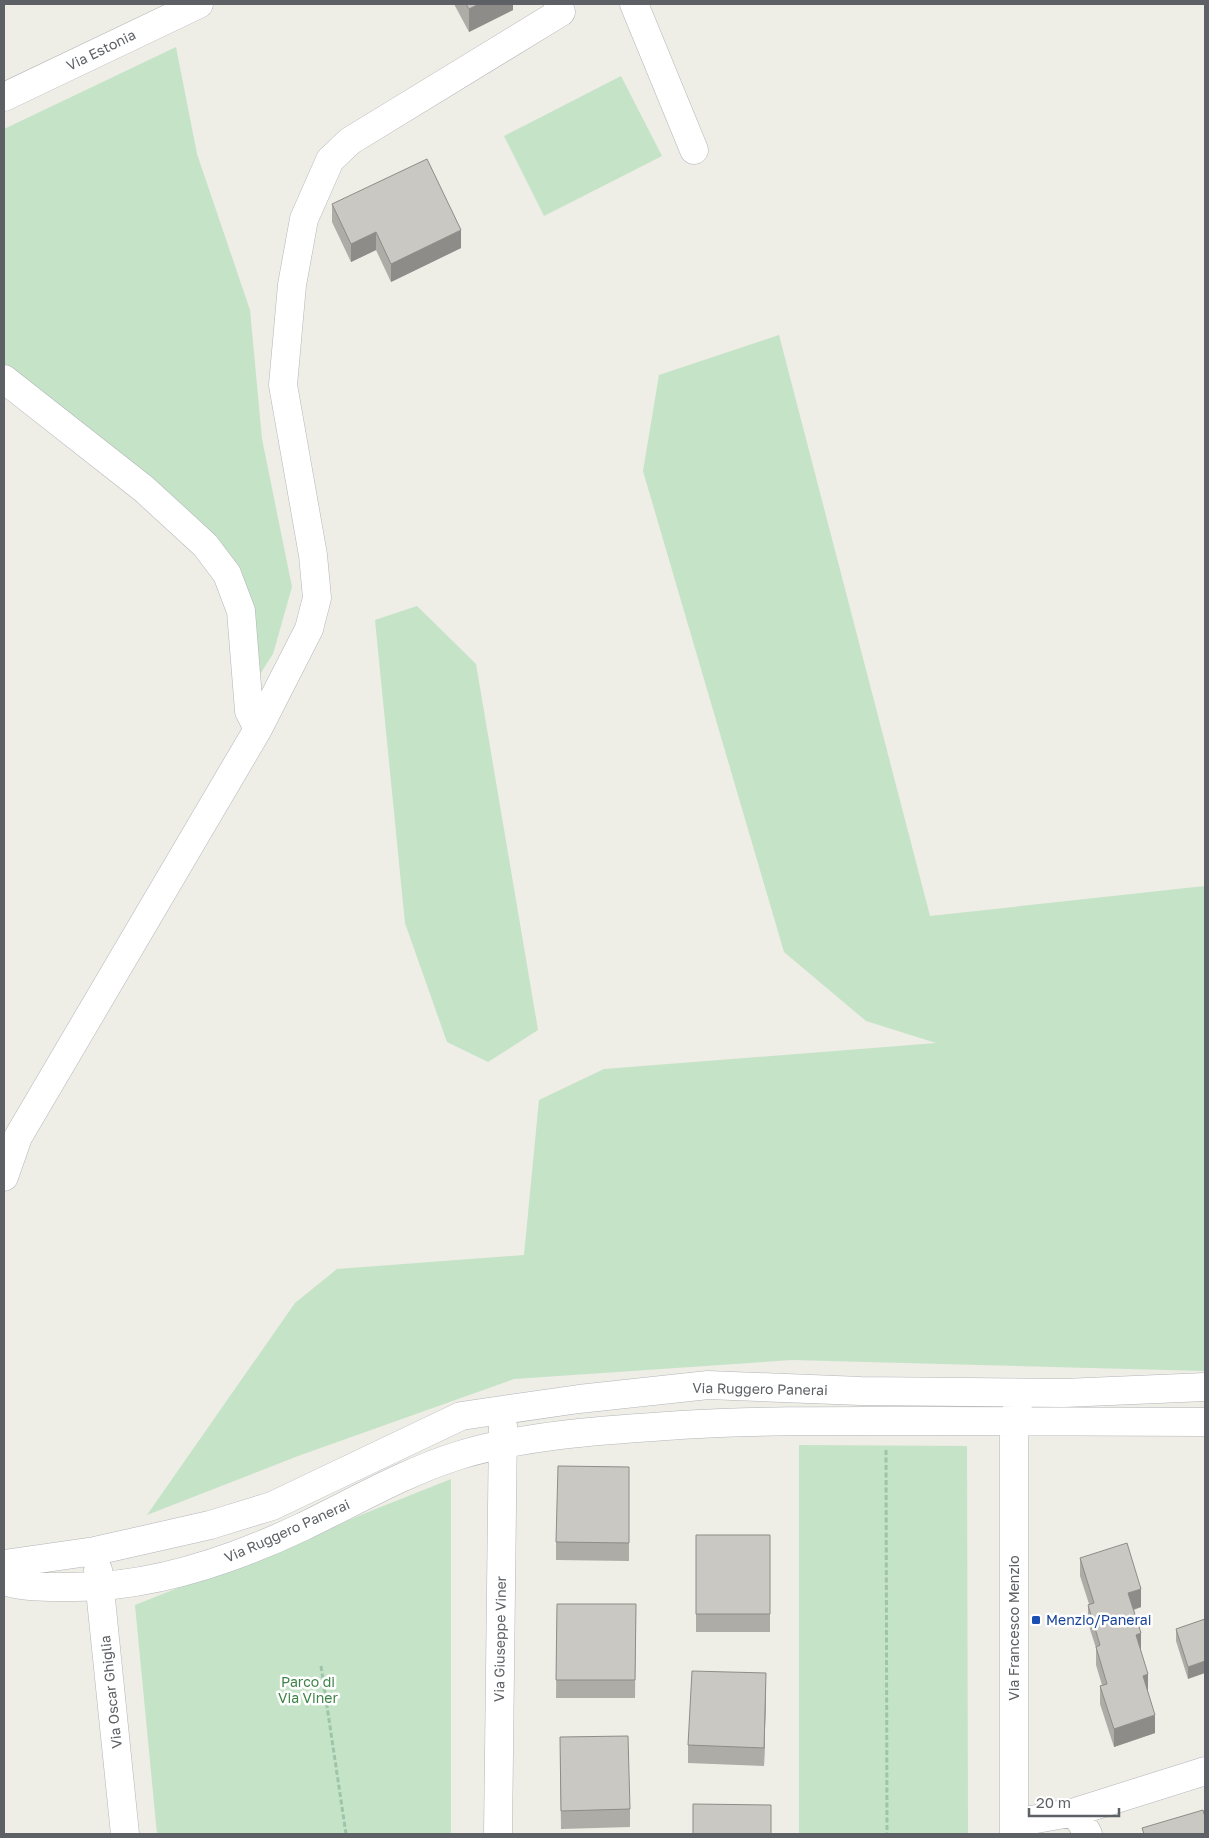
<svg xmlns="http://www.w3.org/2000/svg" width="1209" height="1838" font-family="'Golos Text',sans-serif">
	<rect width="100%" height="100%" fill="#eeede6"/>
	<!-- green -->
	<path fill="#c5e3c7" d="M176,47L197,154L250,310L262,439L292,587L273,654L256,680L235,578L4,368V129Z
		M621,76L662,156L544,216L504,136Z
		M779,335L930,916L1205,886V1371L792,1360L514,1379L298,1456L147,1515L295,1303L337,1269L524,1255L539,1100L604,1069L936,1043L866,1021L784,952L643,471L659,375Z
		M417,606L476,664L538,1030L488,1062L447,1042L405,923L375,620Z
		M799,1445L967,1446L968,1834H799Z
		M451,1479V1834H157L135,1605Z"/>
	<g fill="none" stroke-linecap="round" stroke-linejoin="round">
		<defs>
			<path id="minor" d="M634,4L694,150
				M4,97L199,4
				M4,379L144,489L205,545L227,574L241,611L249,711L258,729
				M4,1177L18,1137L258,729L309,629L317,598L313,555L283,385L292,285L304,219L330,160L350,141L561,12L558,4
				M4,1564L95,1551L210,1525L272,1506L461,1416L579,1399L708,1385L861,1391L1064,1393L1205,1387
				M98,1570L125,1834
				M4,1581C26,1588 48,1587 71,1587C151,1588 230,1561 302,1527C354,1502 405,1472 460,1455C530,1434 606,1430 680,1425C764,1420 848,1421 933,1421C1024,1422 1115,1422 1205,1422
				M1075,1812L1088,1834
				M1014,1823L1075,1812L1205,1771
				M498,1834L503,1426
				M1014,1834V1422L1018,1404"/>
		</defs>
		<!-- minor casing -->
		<use href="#minor" stroke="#b3b5b9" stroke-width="29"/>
		<!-- path -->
		<path stroke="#9ec4ab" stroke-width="3" stroke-dasharray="5 2.5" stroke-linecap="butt" d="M886,1450L887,1834
			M321,1666L346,1834"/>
		<!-- minor -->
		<use href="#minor" stroke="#fff" stroke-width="28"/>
	</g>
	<!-- wall -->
	<path fill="#aeaca7" d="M454,4H513V10L469,32Z
		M332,204L461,248L391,282L376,250L351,262L332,222Z
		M629,1467V1561L556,1560V1542Z
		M696,1535H770V1632H696Z
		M1080,1558L1141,1607L1134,1610L1155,1733L1114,1747L1100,1704V1686L1102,1685L1096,1665V1648L1088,1623V1605L1089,1604L1080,1576Z
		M557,1604H636L635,1698H556Z
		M1205,1619L1188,1679L1176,1641V1629Z
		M766,1691L764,1766L688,1763V1745Z
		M560,1755L630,1809V1827L561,1829Z"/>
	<!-- shaded-wall -->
	<path fill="#8d8c88" d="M479,4H513V10L469,32V9Z
		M461,230V248L391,282V264Z
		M376,232V250L351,262V244Z
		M1141,1589V1607L1128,1611V1593Z
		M1141,1633V1652L1136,1635Z
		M1205,1661V1673L1188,1679V1667Z
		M766,1673V1691L764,1766V1748Z
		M1148,1674V1692L1143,1676Z
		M1155,1715V1733L1114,1747V1729Z"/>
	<!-- building -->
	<path fill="#cac8c2" stroke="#8d8c88" d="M466,4H479L469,9Z
		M427,159L461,230L391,264L376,232L351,244L332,204Z
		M558,1466L629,1467V1543L556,1542Z
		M696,1535H770V1614H696Z
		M1127,1543L1141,1589L1128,1593L1141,1633L1136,1635L1148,1674L1143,1676L1155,1715L1114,1729L1100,1686L1107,1684L1096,1647L1100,1645L1088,1605L1094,1603L1080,1558Z
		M557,1604H636L635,1680H556Z
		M1205,1619V1661L1188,1667L1176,1629Z
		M692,1671L766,1673L764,1748L688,1745Z
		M628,1736L630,1809L561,1811L560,1737Z
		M693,1804L771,1805V1834H693Z
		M1203,1810L1205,1817V1834H1144L1142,1828Z"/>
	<!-- markers -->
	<rect fill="#1a4fb4" stroke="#fff" stroke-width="2" x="1031" y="1615" width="10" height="10" rx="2.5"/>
	<g text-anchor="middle" stroke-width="5" stroke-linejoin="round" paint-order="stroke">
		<!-- street labels -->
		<g font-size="14" fill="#5d6064" stroke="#fff">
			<text transform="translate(101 50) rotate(-26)" y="5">Via Estonia</text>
			<text transform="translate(760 1389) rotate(1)" y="5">Via Ruggero Panerai</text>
			<text transform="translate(287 1531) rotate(-24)" y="5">Via Ruggero Panerai</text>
			<text transform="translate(1014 1628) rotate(-90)" y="5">Via Francesco Menzio</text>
			<text transform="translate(500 1639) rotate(-89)" y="5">Via Giuseppe Viner</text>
			<text transform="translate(111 1692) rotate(-96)" y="5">Via Oscar Ghiglia</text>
		</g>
		<!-- transit labels -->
		<g font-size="14" fill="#164399" stroke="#fff" text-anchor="start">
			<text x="1046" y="1625">Menzio/Panerai</text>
		</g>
		<!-- park labels -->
		<g font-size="14" fill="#3e8346" stroke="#fff">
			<text x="308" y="1687">Parco di<tspan x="308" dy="16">Via Viner</tspan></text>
		</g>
	</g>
	<!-- border -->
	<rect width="1209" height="1838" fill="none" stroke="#5d6064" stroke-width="10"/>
	<!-- scale -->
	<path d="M1029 1808v8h90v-8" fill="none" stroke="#5d6064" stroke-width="2.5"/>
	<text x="1036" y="1808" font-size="15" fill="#5d6064" stroke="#ffffff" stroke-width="4" paint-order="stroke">20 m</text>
</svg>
